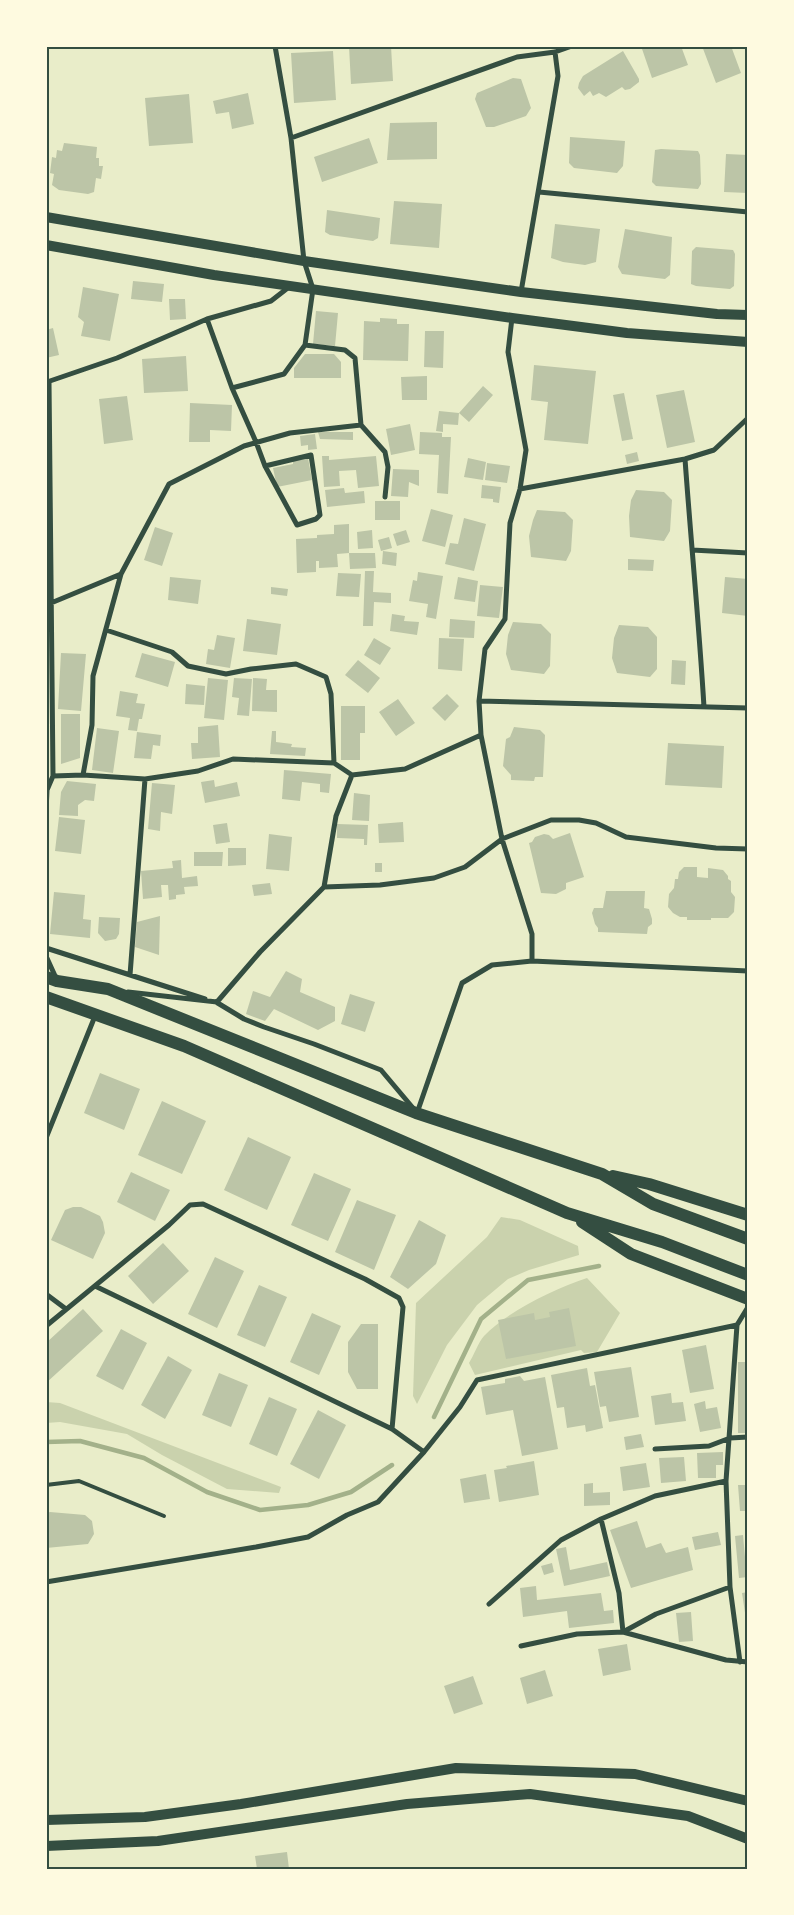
<svg xmlns="http://www.w3.org/2000/svg" width="794" height="1915" font-family="'Source Serif 4',serif">
	<rect width="100%" height="100%" fill="#e9edc9"/>
	<!-- green -->
	<path fill="#cad2ad" d="M501,1217L520,1220L578,1246L579,1255L529,1270L508,1279L477,1305L447,1345L417,1404L413,1396L416,1303L487,1237Z
		M587,1278L620,1313L597,1352L584,1353L581,1350L475,1375L469,1363C474,1355 478,1343 484,1336C508,1311 554,1289 587,1278Z
		M46,1402L60,1403L281,1487L279,1493L227,1489L162,1455L127,1434L60,1422L46,1423Z"/>
	<g fill="none" stroke-linecap="round" stroke-linejoin="round">
		<!-- stream -->
		<path stroke="#a3b18a" stroke-width="4.5" d="M434,1417L481,1319L528,1280L599,1266
			M46,1442L80,1441L144,1458L207,1492L260,1510L308,1505L351,1492L392,1465"/>
	</g>
	<!-- building -->
	<path fill="#bcc5a7" d="M349,46H391L393,81L351,84Z
		M641,46H681L688,65L652,78Z
		M702,46H731L741,73L716,83Z
		M333,51L336,100L294,103L291,53Z
		M623,51L639,79V82L630,89L625,90L622,87L606,97L599,93L593,96L590,91L584,96L578,88L579,83L583,76Z
		M513,78L521,79L531,108L526,116L494,127H486L475,99L477,93Z
		M248,93L254,124L232,129L229,112L216,114L213,101Z
		M189,94L193,143L149,146L145,98Z
		M437,122V159L387,160L390,123Z
		M570,137L625,141L623,166L617,173L574,168L569,163Z
		M369,138L378,163L322,182L314,157Z
		M64,143L97,147L96,158H99V166H103L101,179L96,178L94,192L88,194L59,190L52,185L54,174L50,173L52,157L56,158L57,150L62,151Z
		M661,149L698,151L700,155L701,184L698,189L656,186L652,182L655,150Z
		M726,154L748,155V193L724,192Z
		M394,201L442,204L439,248L390,244Z
		M327,210L380,218L378,238L373,241L330,235L325,232Z
		M555,224L600,229L596,262L585,265L563,262L551,258Z
		M625,229L672,237L670,275L665,279L622,274L618,267Z
		M696,247L733,250L735,254L734,286L730,289L696,286L691,284L692,251Z
		M133,281L164,284L162,302L131,299Z
		M83,287L119,294L110,341L81,336L84,322L78,317Z
		M169,299H185L186,319L170,320Z
		M316,311L338,313L335,346L313,344Z
		M380,318L397,319V324H409L408,361L363,360L364,321L380,322Z
		M53,328L59,355L46,358V330Z
		M425,331H444L443,368L424,367Z
		M305,354H334L341,362V378H294V368Z
		M186,356L188,391L144,393L142,359Z
		M534,365L596,371L588,444L544,440L548,402L531,400Z
		M427,376V400H402L401,377Z
		M483,386L493,395L469,422L459,413Z
		M684,390L695,442L667,448L656,395Z
		M624,393L633,439L622,441L613,395Z
		M127,396L133,440L104,444L99,399Z
		M190,403L232,405L231,431L210,430V442H189Z
		M439,411L459,413L458,425L443,424V432L436,431Z
		M410,424L415,450L391,455L386,429Z
		M318,432H353V440L320,439Z
		M420,432L442,433V437H451L448,494L437,493L439,455L419,454Z
		M315,434L317,449L308,450V445L301,446L300,436Z
		M637,452L639,461L627,464L625,455Z
		M322,456H329V460L376,456L379,486L358,488L356,470L339,471L340,486L324,487Z
		M308,458L312,480L277,487L273,468L293,464V461Z
		M468,458L486,462L483,480L464,477Z
		M487,463L510,466L507,483L485,480Z
		M393,469L419,470V486L409,482L408,497L391,496Z
		M482,485L501,487L499,503L493,502V499L481,498Z
		M344,488L345,493L364,491L365,503L327,507L325,490Z
		M636,490L664,492L672,500L670,531L664,541L630,537L629,516L631,500Z
		M375,501H400V520H375Z
		M431,509L453,515L445,547L422,541Z
		M537,510L565,512L573,520L571,551L566,561L531,557L529,536L533,520Z
		M464,518L486,524L474,571L445,564L450,543L458,544Z
		M349,524V553L337,554L338,567L319,568V561H316V572L297,573L296,539L317,538V535L334,534V525Z
		M155,527L173,533L162,566L144,560Z
		M372,530L373,548L358,549L357,532Z
		M406,530L410,542L397,546L393,534Z
		M389,537L392,548L381,551L378,540Z
		M383,551L397,553L396,566L382,564Z
		M349,553H375L376,568L350,569Z
		M628,559L654,560L653,571L628,570Z
		M365,571H374L373,592L391,593V603L374,602L373,626H363Z
		M418,572L443,576L436,619L426,617L428,604L409,601L413,580L417,581Z
		M338,573L361,574L359,597L336,596Z
		M170,577L201,580L198,604L168,600Z
		M458,577L478,581L475,602L454,599Z
		M725,577L748,579V616L722,613Z
		M480,585L503,587L499,618L477,616Z
		M271,587L288,589L287,596L271,594Z
		M392,614L405,616L404,621L419,622L417,635L390,631Z
		M247,619L281,624L277,655L243,651Z
		M450,619L475,621L474,638L449,637Z
		M513,622L541,624L551,634L550,666L544,674L511,670L506,654L508,635Z
		M619,625L648,627L657,637V669L650,677L617,673L612,658L614,638Z
		M217,635L235,638L230,668L206,664L208,649L214,650Z
		M374,638L391,648L380,665L364,655Z
		M439,638L464,639L462,671L438,669Z
		M61,653L86,654L81,711L58,709Z
		M142,653L175,662L168,687L135,677Z
		M358,660L380,678L368,693L345,675Z
		M672,660L686,661L685,685L671,684Z
		M208,678L228,680L224,720L204,718Z
		M234,678L252,679L249,716L237,715L239,698L232,697Z
		M253,678L267,679L266,690H277V712L252,711Z
		M186,684L205,686L204,705L185,704Z
		M120,691L138,694L136,703L145,704L142,719H139L137,731L128,730L130,718L116,716Z
		M447,694L459,706L445,721L432,708Z
		M398,699L415,723L396,736L379,712Z
		M341,706H365V733H360V760H341Z
		M61,714H80V758L61,764Z
		M218,725L220,757L192,759L191,743H198V727Z
		M514,727L540,730L545,735L543,777H535L534,781L511,780V775L503,766L506,739L510,737Z
		M97,728L119,731L113,773L92,770Z
		M272,731H276V742L292,744L291,747L306,748L305,756L270,754Z
		M137,732L161,735L160,746L153,745L151,759L134,758Z
		M668,743L724,746L722,788L665,785Z
		M284,770L331,774L329,793L320,792V784L302,782L300,801L282,799Z
		M214,780L215,787L237,782L240,796L205,803L201,782Z
		M67,781L96,784L94,801L85,800L78,805V816L59,815L61,792Z
		M152,783L175,785L172,814L161,812L160,831L148,829Z
		M354,793L370,795L369,821L352,820Z
		M59,817L85,820L81,854L55,851Z
		M403,822L404,842L379,843L378,824Z
		M227,823L230,842L216,844L213,825Z
		M337,824L368,825L367,845H364V839L337,838Z
		M570,833L584,877L566,883V889L556,894L541,893L529,843L532,842L535,837L544,834L549,835L553,839Z
		M269,834L292,837L289,871L266,869Z
		M228,848H246V865L228,866Z
		M194,852H223L222,866H194Z
		M181,860L182,878L197,876L198,886L184,887L185,894L176,895V899L169,900L168,885H161L162,897L143,899L141,871L173,868L172,861Z
		M375,863H382V872H375Z
		M684,867H697V877L708,878V868L723,870L728,876V879L731,881V892L735,897L734,912L728,918H711V920H687V917H680L673,913L668,907L669,894L674,888L675,879H678L679,872Z
		M270,883L272,894L254,896L252,885Z
		M606,891H645L644,908L649,909L652,919V924L648,927L647,934L598,932V928L595,924L592,913L594,908H603Z
		M54,892L85,895L83,919L91,920L90,938L50,934Z
		M160,916L159,955L135,947L137,922Z
		M99,917L120,918L119,934L116,939L105,941L98,933Z
		M286,971L302,979L300,992L335,1007V1021L318,1030L274,1009L265,1021L246,1014L253,991L270,997Z
		M350,994L375,1002L365,1032L341,1024Z
		M100,1073L140,1089L124,1130L84,1113Z
		M162,1101L206,1121L182,1174L138,1155Z
		M248,1137L291,1157L267,1210L224,1190Z
		M131,1172L170,1190L155,1221L117,1202Z
		M314,1173L351,1189L328,1241L291,1225Z
		M357,1200L396,1215L374,1270L335,1252Z
		M73,1207H81L100,1216L103,1222L105,1233L93,1259L51,1240L65,1210Z
		M419,1220L446,1235L436,1264L408,1289L390,1277Z
		M163,1243L189,1271L153,1304L128,1276Z
		M215,1257L244,1271L217,1328L188,1314Z
		M259,1285L287,1297L265,1347L237,1335Z
		M569,1308L576,1346L506,1359L498,1320L534,1313L535,1320L550,1317L549,1312Z
		M83,1309L103,1331L46,1383V1343Z
		M312,1313L341,1326L319,1375L290,1362Z
		M361,1324H378V1389H357L348,1372V1342Z
		M121,1329L147,1343L123,1390L96,1376Z
		M706,1345L714,1389L690,1393L682,1350Z
		M168,1356L192,1370L165,1419L141,1405Z
		M738,1362H748V1433H738Z
		M631,1367L639,1417L609,1422L606,1406L600,1407L594,1372Z
		M587,1368L590,1386L595,1385L603,1428L586,1432L585,1425L567,1428L564,1407L557,1408L551,1375Z
		M219,1373L248,1385L231,1427L202,1415Z
		M520,1376L524,1381L545,1377L558,1449L522,1456L513,1410L486,1415L481,1387L505,1383V1379Z
		M671,1393L672,1403L683,1402L686,1421L655,1425L651,1396Z
		M269,1397L297,1409L277,1456L249,1444Z
		M705,1401L706,1409L717,1407L721,1428L700,1432L694,1404Z
		M318,1410L346,1425L319,1479L290,1464Z
		M641,1434L644,1447L626,1450L624,1437Z
		M723,1452V1465H716V1478H698L697,1453Z
		M684,1457L686,1481L661,1483L659,1458Z
		M534,1461L539,1495L499,1502L494,1470L507,1468L506,1466Z
		M646,1463L650,1487L623,1491L620,1467Z
		M486,1474L490,1499L464,1503L460,1479Z
		M593,1483V1493L610,1492V1505L584,1506V1484Z
		M738,1485H748V1511H740Z
		M50,1512L85,1515L92,1521L94,1534L88,1544L46,1548V1513Z
		M637,1521L646,1548L661,1543L666,1553L688,1547L693,1570L631,1588L610,1530Z
		M718,1532L721,1545L695,1550L692,1537Z
		M743,1535L745,1557H748V1577L739,1578L735,1536Z
		M566,1547L570,1570L607,1562L610,1576L564,1586L556,1549Z
		M552,1563L554,1572L544,1575L541,1566Z
		M536,1586L537,1600L601,1593L604,1611L613,1610L614,1623L569,1628L567,1611L523,1617L520,1588Z
		M748,1592V1625L747,1626L742,1593Z
		M691,1612L693,1641L679,1642L676,1613Z
		M627,1644L631,1670L603,1676L598,1649Z
		M545,1670L553,1696L527,1704L520,1678Z
		M473,1676L483,1704L454,1714L444,1686Z
		M287,1852L289,1869H257L255,1856Z"/>
	<g fill="none" stroke-linecap="round" stroke-linejoin="round">
		<!-- service -->
		<path stroke="#344e41" stroke-width="4" d="M46,1485L79,1481L164,1516"/>
		<!-- minor -->
		<path stroke="#344e41" stroke-width="5" d="M291,138L517,57L555,52L572,46
			M539,192L748,212
			M521,292L558,76L555,52
			M207,319L232,388L256,442L265,466L297,525L316,519L320,515L311,455L265,466
			M305,345L345,350L355,358L361,425L385,452L388,467L385,497
			M47,382L117,358L207,319L271,301L289,287
			M232,388L284,374L305,345L313,289L304,261L291,138L275,46
			M685,459C691,542 699,624 704,707
			M520,489L685,459L714,450L748,418
			M692,550L748,553
			M51,603L121,574
			M106,630L172,652L188,666L226,674L251,669L296,664L326,677L331,694L334,763L352,775
			M479,701L748,708
			M481,735L502,839L532,934V961
			M83,775L92,725L93,676L121,574L169,484L244,446L290,433L361,425
			M53,776L83,775L145,779L198,771L233,759L334,763
			M46,812L47,790L53,776L49,382
			M324,887L380,885L434,878L465,867L502,839L551,820H579L596,823L626,837L716,848L748,849
			M46,948L205,999
			M46,956L56,978
			M130,975L145,779
			M128,992L217,1002L260,952L324,887L336,816L352,775L405,769L481,735L479,701L485,649L505,619L510,523L520,489L526,450L508,352L512,318
			M216,1002L244,1019L264,1027L314,1044L381,1070L413,1108
			M417,1113L462,983L492,965L532,961L748,971
			M46,1138L95,1016
			M95,1286L392,1429L424,1452
			M46,1294L66,1309
			M737,1325L726,1481L730,1587L740,1662
			M46,1326L169,1225L190,1205L203,1204L365,1279L399,1298L403,1307L392,1429
			M655,1449L709,1446L730,1438L748,1437
			M601,1519L619,1593L623,1632L656,1614L730,1587
			M46,1582L256,1547L308,1537L347,1515L378,1502L424,1452L460,1407L477,1380L737,1325L748,1307
			M489,1604L561,1540L601,1519L655,1496L726,1481
			M521,1646L577,1634L623,1632L726,1660L748,1662"/>
		<!-- secondary -->
		<path stroke="#344e41" stroke-width="10" d="M46,217L304,261L521,292L717,314L748,315
			M46,245L214,275L512,318L627,333L748,342
			M46,1820L145,1817L241,1804L456,1768L635,1774L748,1801
			M46,1846L158,1841L407,1804L530,1794L688,1816L748,1839"/>
		<!-- trunk -->
		<path stroke="#344e41" stroke-width="12" d="M46,977L57,981L108,989L416,1113L602,1174L653,1204L748,1239
			M46,997L184,1046L567,1213L662,1242L748,1275
			M613,1176L649,1184L748,1215
			M582,1222L631,1254L748,1299"/>
	</g>
	<!-- border -->
	<rect width="794" height="1915" fill="none" stroke="#fefae0" stroke-width="95"/>
	<rect x="48" y="48" width="698" height="1820" fill="none" stroke="#344e41" stroke-width="2"/>
</svg>
